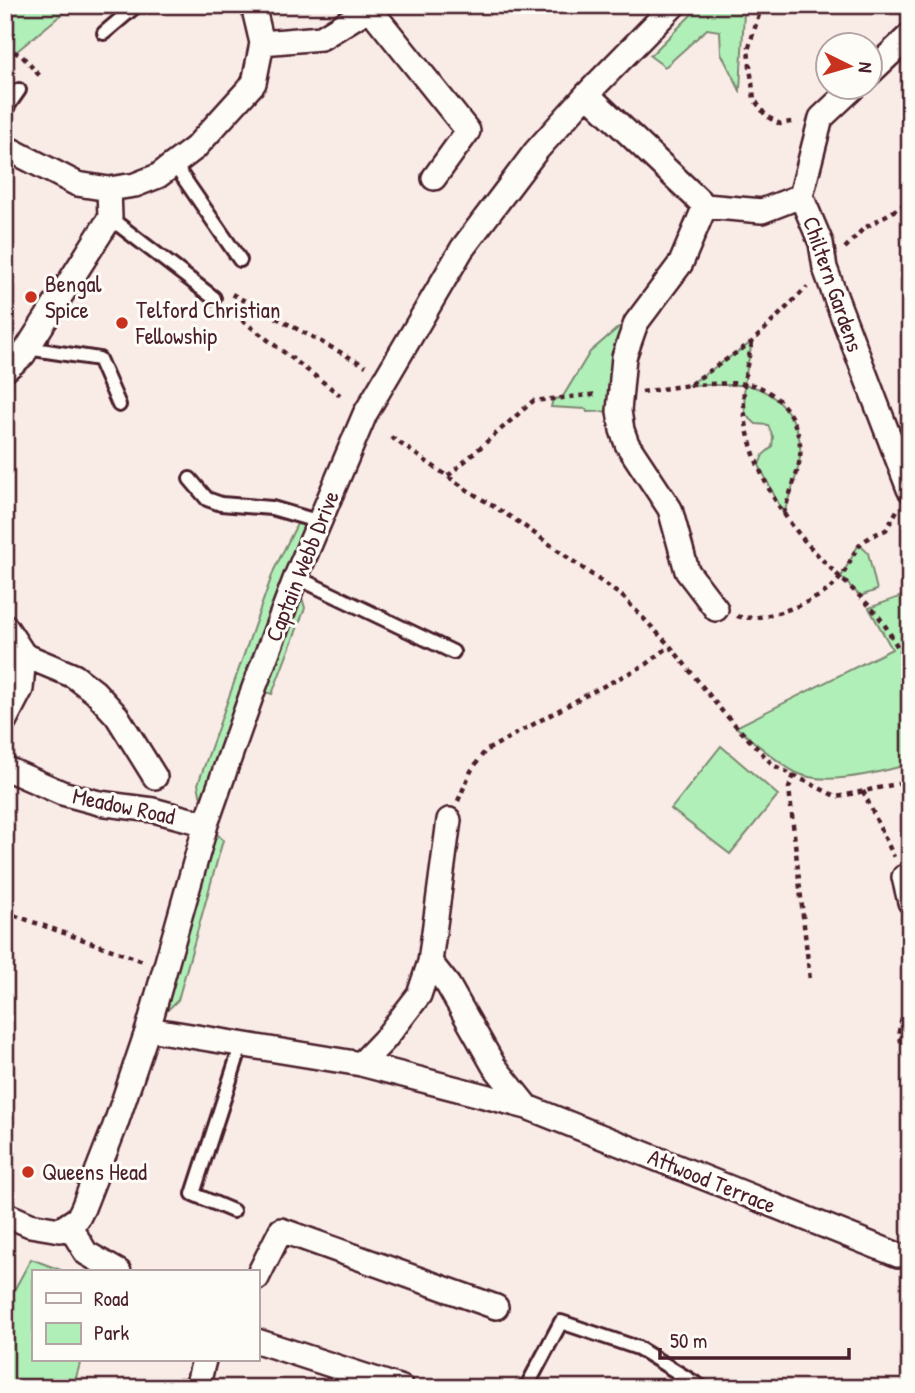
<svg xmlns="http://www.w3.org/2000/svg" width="915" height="1393" font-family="'Patrick Hand',sans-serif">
	<rect width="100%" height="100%" fill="#f9ece7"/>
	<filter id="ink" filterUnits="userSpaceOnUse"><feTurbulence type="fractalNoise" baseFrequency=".0143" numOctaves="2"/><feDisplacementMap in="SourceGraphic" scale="14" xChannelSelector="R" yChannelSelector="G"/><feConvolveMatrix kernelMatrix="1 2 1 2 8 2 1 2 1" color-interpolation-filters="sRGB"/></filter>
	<g filter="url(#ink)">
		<!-- green -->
		<path fill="#b0f0b8" stroke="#7d8872" stroke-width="2" d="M5,5H73L5,61Z
			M701,5H749L744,12L740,91L721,53L720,31L707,29L665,67L650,56Z
			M619,327L632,332L619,411L587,412L586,409L551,407L553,399L562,398L590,352Z
			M752,342L744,384C777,391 803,420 800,456C799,475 788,496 784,515L759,465L763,455L772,447L773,437L768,425L756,424L745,414L744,385H689Z
			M301,516L320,522L296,577L305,608L272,694L254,688L206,823L223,840L178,1000L148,1029L206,824L198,784L274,570Z
			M859,544L868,553L877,590L860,596L841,577Z
			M910,593V764C882,772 825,787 797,773C781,766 751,739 736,727L892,649L869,608Z
			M721,746L778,795L730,854L671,809Z
			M31,1259L66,1272H33V1360H81L73,1388H5V1307Z"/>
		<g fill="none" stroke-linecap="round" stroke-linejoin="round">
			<defs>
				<path id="service" d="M104,33L137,5
					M5,110L19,90
					M174,164L240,260
					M110,218L214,298
					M27,348L99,359L119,405
					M190,479L207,499L221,504L272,508L320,522
					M296,577L453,652
					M233,1211L193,1194L242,1043
					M526,1388L561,1322L638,1348L703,1388"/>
				<path id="minor" d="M370,9L468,131L434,178
					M262,43L321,38L375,5
					M870,73L910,35
					M853,88L821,118L801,196L821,243L825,268L837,301L909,489
					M587,94L705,206L762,211L801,196
					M5,147L77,184L109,189
					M705,206L681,263L636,323L624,357L619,411L622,430L627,444L670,509L687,571L716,609
					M5,370L23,355L110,218L109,189L135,185L158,176L195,148L254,83L262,43L253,5
					M5,626L24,655L74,676L95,692L117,716L155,777
					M5,720L21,689L24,655
					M5,768L62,793L99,803L153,810L206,824
					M449,820L430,962L448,985L494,1066L527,1107L898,1255
					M904,877L910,902
					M148,1029L361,1064L527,1107
					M361,1064L385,1039L419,995L430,962
					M5,1214L30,1225L60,1230L78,1218L83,1208L115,1126L148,1029L206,824L254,688L296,577L365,414L462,249L536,151L587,94L674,5
					M69,1225L86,1253L119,1272
					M257,1278L281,1230L496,1307
					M257,1341L402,1388
					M197,1388L204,1360"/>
			</defs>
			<!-- service casing -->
			<use href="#service" stroke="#4a1f2b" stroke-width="18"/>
			<!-- minor casing -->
			<use href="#minor" stroke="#4a1f2b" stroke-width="28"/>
			<!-- path -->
			<path stroke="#4a1f2b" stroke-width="4.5" stroke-dasharray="5 5" stroke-linecap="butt" d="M762,5L748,50L754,99L766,116L780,124L796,121
				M5,47L22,56L40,76
				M845,248L863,229L902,206L910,209
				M232,294L366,366
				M226,308L340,395
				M752,343C749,357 745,371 744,385C740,446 773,509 815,552C834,573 856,591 875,612C889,628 897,649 910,666
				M690,385C709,385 742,380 759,387C785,397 803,430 800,457C798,476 788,495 784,514
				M642,392L689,385L752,342L807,287
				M391,437L469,491L520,523L623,597L670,646L722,711L773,765L837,797L910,781
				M448,476L533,401L599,394
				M737,616C758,624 816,602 832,587C859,561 844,545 886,530L899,507
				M794,775L789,788L810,980
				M863,791L894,857
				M458,801L471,771L485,751L590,693L647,664L670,646
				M5,912L146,962
				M910,979L898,1036L907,1050H910"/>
			<!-- service -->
			<use href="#service" stroke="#fdfcf7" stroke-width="12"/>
			<!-- minor -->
			<use href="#minor" stroke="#fdfcf7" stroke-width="23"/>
		</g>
	</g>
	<!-- markers -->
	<g fill="#c8321e" stroke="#fdfcf7" stroke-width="2.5">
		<circle cx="31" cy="297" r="7"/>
		<circle cx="122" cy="323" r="7"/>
		<circle cx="28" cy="1172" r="7"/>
	</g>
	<g text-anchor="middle" stroke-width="6" stroke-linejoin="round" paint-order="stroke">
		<!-- poi labels -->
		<g font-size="23" fill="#4a1f2b" stroke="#fdfcf7" text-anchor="start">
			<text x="45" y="292">Bengal<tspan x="45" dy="26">Spice</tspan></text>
			<text x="136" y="318">Telford Christian<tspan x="136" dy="26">Fellowship</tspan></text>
			<text x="42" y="1180">Queens Head</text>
		</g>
		<!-- street labels -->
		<g font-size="23" fill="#4a1f2b" stroke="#fdfcf7">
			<text transform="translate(833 284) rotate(71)" y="8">Chiltern Gardens</text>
			<text transform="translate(302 566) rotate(-68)" y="8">Captain Webb Drive</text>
			<text transform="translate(124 806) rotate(12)" y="8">Meadow Road</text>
			<text transform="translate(712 1181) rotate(22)" y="8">Attwood Terrace</text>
		</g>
	</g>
	<!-- margin -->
	<rect width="915" height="1393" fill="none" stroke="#fdfcf7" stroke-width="28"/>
	<rect x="14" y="14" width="887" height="1365" fill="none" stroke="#4a1f2b" stroke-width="2.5" filter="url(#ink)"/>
	<!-- legend -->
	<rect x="32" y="1270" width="228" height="91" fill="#fdfcf7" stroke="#b5a4a5" stroke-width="2"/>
	<rect x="46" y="1293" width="35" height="10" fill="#fdfcf7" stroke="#b5a4a5" stroke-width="2"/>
	<text x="94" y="1306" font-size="21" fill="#4a1f2b">Road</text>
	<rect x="46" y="1323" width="35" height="21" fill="#b0f0b8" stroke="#b5a4a5" stroke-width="2"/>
	<text x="94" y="1340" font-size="21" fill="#4a1f2b">Park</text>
	<!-- north arrow -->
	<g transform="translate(849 66) rotate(95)"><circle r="33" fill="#fdfcf7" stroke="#b5a4a5" stroke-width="2"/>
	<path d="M0-5L12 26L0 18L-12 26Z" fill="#c8321e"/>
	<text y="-10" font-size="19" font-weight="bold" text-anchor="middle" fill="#4a1f2b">N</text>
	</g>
	<!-- scale -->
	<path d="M660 1348v10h189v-10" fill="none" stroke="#4a1f2b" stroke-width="3.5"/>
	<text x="670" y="1348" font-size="21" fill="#4a1f2b" stroke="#fdfcf7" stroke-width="5" paint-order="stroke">50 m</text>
</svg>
